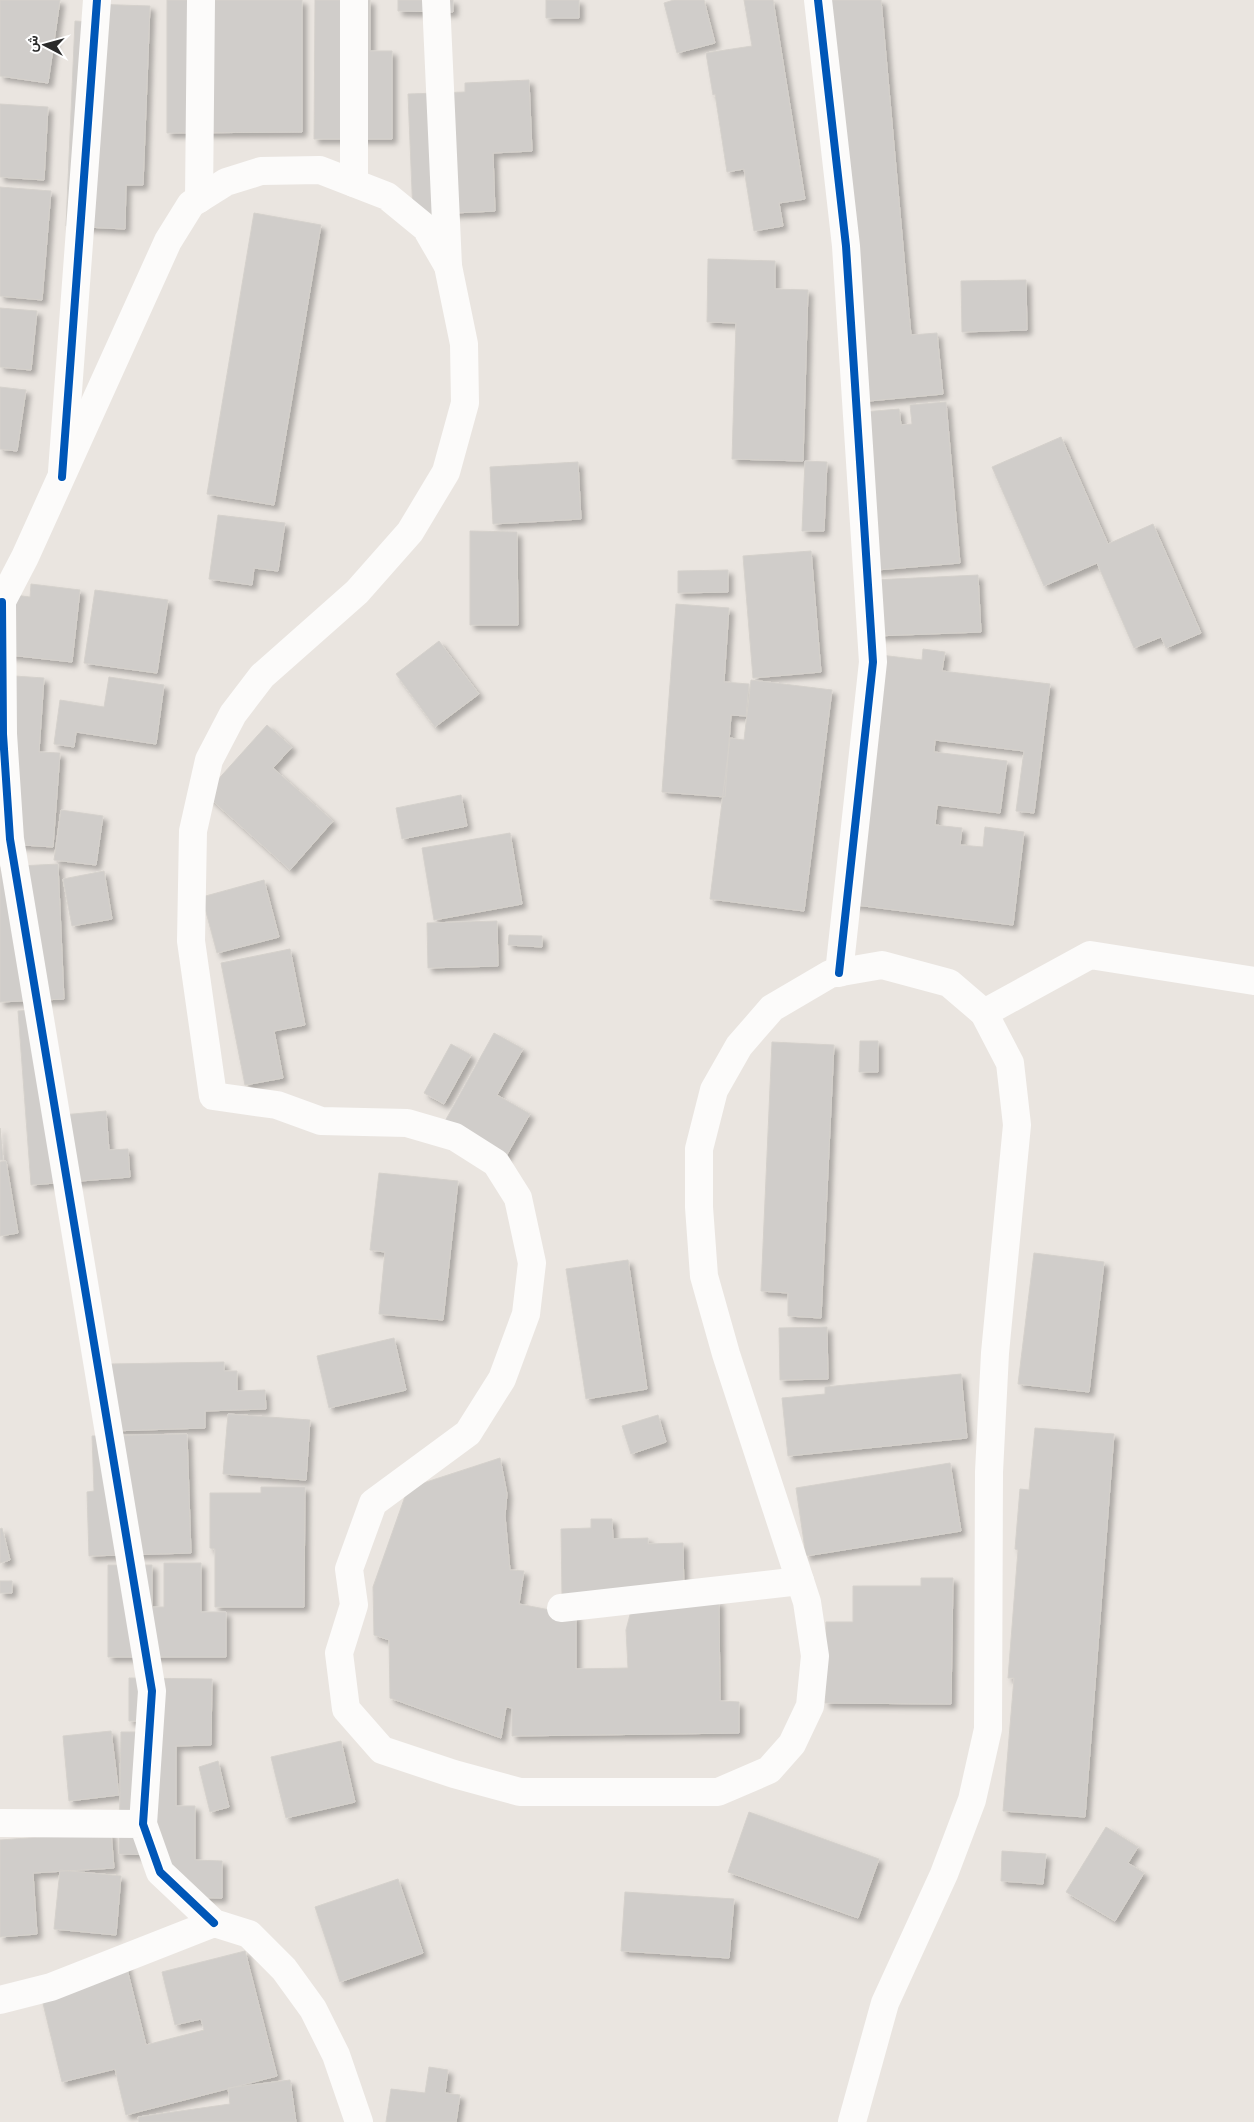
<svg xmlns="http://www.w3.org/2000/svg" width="1254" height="2122" font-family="'Alegreya Sans',Vazirmatn,sans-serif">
	<defs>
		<filter id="shadow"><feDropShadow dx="4.5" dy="4.5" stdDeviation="2.5" flood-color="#0004"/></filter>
	</defs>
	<rect width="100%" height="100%" fill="#eae5e0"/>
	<!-- building -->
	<path fill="#d0cdca" stroke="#d5d1cc" filter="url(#shadow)" d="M0,0H60L48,83L0,76Z
		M167,0H302V132L167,133Z
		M315,0H370V51H392V139H314Z
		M398,0H453V12L398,11Z
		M546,0H579V18H546Z
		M674,0H704L715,43L677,53L664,3Z
		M744,0H773L805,199L779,203L783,226L754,231L744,169L727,172L715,94L713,95L706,53L752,46Z
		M814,0H881L911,335L937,333L943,394L848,403Z
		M91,4L150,6L143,185H126L125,229L66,226L75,21L90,22Z
		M529,80L532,151L493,153L495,211L413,215L408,94L465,92V83Z
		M0,104L48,107L44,180L0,177Z
		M0,187L51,191L42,300L0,296Z
		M254,213L321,225L274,505L207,494Z
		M708,259L775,261V289L808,290L803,461L732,459L736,323L707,322Z
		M1026,280L1027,330L962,332L961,281Z
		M0,308L37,311L31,370L0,367Z
		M0,387L26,390L17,451L0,449Z
		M946,402L960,563L865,571L851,413L899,409L901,425L912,424L910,405Z
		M1061,437L1108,544L1153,524L1201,633L1166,648L1161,637L1134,648L1097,563L1044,586L992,467Z
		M805,461L827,462L824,531H802Z
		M578,462L581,519L493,524L490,467Z
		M218,515L285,523L278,571L254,568L252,585L209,579Z
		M470,531L517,532L518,625H470Z
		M811,551L821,672L753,678L743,556Z
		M728,570V592L678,593V571Z
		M978,575L981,632L875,636L873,580Z
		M31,584L80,590L72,662L0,654V593L30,597Z
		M95,590L168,600L157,673L84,663Z
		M676,604L729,608L724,682L749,684L746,716L731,715L725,797L662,792Z
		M439,641L479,694L435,727L396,674Z
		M923,649L945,652L942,671L1050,684L1034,813L1016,811L1024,751L935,740L934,752L1007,761L1000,813L937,805L935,825L962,828L960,845L983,847L985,827L1024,832L1013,925L840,903L872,654L922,660Z
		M0,675L44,678L39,752L60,753L53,847L8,844Z
		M109,677L164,685L156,744L76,732L74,747L54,744L60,700L104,707Z
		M751,680L832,690L804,911L710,899L730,738L744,740Z
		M267,725L292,747L273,768L333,821L290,870L205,794Z
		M461,795L467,826L402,839L396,808Z
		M61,810L103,816L96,865L54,860Z
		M510,833L522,904L434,920L422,848Z
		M58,864L64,999L0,1002V867Z
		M104,871L112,919L72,926L63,879Z
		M264,880L279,937L217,953L202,897Z
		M497,921L498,966L428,968L427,923Z
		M509,935L542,936V947L508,945Z
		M290,949L305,1025L274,1031L283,1078L245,1085L221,963Z
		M43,1009L51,1116L106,1111L109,1150L128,1149L130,1177L31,1185L18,1011Z
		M494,1033L523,1049L497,1095L530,1114L505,1158L444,1123Z
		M860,1041H878V1072H859Z
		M772,1042L834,1045L821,1318L788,1316V1293L761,1291Z
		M451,1044L471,1055L444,1104L424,1093Z
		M0,1128L3,1160H0Z
		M6,1161L18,1233L0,1236V1162Z
		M379,1173L458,1181L443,1320L379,1314L385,1252L370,1250Z
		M1034,1253L1104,1262L1089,1392L1018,1384Z
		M628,1260L647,1389L586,1399L566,1269Z
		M827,1327L828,1379L780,1380L779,1328Z
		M394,1338L406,1390L329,1408L317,1356Z
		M224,1362V1371H237V1391L265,1390L266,1409L205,1411V1428L111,1431L110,1364Z
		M961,1374L967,1438L788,1456L782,1398L825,1394V1387Z
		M228,1414L310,1420L306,1480L223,1474Z
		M658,1415L666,1442L631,1454L622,1426Z
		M1035,1428L1114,1434L1085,1817L1003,1811L1014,1678H1008L1018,1550L1015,1549L1020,1489L1029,1490Z
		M187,1434L191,1553L89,1556L87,1492L94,1491L92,1436Z
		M500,1458L507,1494L505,1516L510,1570L524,1571L519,1604L576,1615V1669L628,1668L626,1630L633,1603L719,1601L720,1701L739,1702V1733L512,1736V1708L506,1707L501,1738L390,1698L389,1640L374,1635L373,1587L408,1488Z
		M950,1463L961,1531L806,1556L796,1488Z
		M261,1487H305L304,1607H215V1549L210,1548V1493H261Z
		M591,1519H612L613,1539L648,1538V1544L683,1543L684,1594L562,1596L561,1529L591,1528Z
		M2,1528L10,1560L0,1563V1529Z
		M164,1563H201V1612H226V1657H108V1565H152V1607H164Z
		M921,1578H953L951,1704L825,1703L826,1622H853V1586H921Z
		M0,1581H12V1593H0Z
		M129,1678L212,1679L211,1745L176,1746V1806H195V1860L222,1861V1898L176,1897L161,1855L119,1854L121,1732H162V1721H129Z
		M111,1731L119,1795L69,1801L63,1736Z
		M341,1741L355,1802L286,1818L271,1757Z
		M218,1761L229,1807L210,1812L199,1767Z
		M749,1812L879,1859L858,1918L728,1872Z
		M1106,1827L1138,1847L1128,1863L1144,1873L1115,1921L1066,1892Z
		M111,1832L114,1868L33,1873L37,1934L0,1937V1840Z
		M1002,1851L1046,1854L1043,1884L1001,1881Z
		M60,1870L121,1876L116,1935L54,1929Z
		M398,1879L423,1953L340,1982L315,1907Z
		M625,1892L734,1899L729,1958L621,1951Z
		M245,1951L277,2076L126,2115L115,2069L62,2082L40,1991L123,1953L146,2045L204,2030L201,2019L175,2025L162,1972Z
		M429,2067L448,2070L445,2093L460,2095L456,2122H386L391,2089L425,2093Z
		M290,2080L296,2122H139L138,2117L230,2104L228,2088Z"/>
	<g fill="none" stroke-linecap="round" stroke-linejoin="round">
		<!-- minor -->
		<path stroke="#fcfbfa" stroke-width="28" d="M354,0V183
			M436,0L448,266
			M818,0L846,246L873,662L839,973
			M199,199L201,0
			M62,472L97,0
			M2,602L3,734L10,839L152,1691L143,1824L160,1872L214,1923
			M984,1013L1090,955L1254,981
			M561,1608L800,1581
			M0,1823L143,1824
			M0,2000L51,1987L214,1923L249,1934L284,1969L313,2009L336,2055L359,2122"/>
		<!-- secondary -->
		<path stroke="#fcfbfa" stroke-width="28" d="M0,605L25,557L168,241L191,204L226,182L261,171L320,170L387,196L426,228L448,266L464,344L465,403L446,472L410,532L357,592L262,676L233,714L209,760L193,831L191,941L213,1096L277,1105L321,1121L407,1123L455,1137L496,1163L518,1198L532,1263L526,1314L502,1379L468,1433L373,1503L349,1569L354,1605L339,1653L346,1709L382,1750L454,1774L520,1792H718L769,1770L792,1744L810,1706L815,1656L807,1602L726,1354L704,1276L699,1207V1149L714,1090L739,1046L772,1008L830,974L882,965L949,983L984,1013L1010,1063L1017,1125L995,1353L989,1472L988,1729L972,1800L944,1874L885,2003L852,2122"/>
		<defs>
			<path id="cycleway" d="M818,0L846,246L873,662L839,973
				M62,477L97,0
				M2,602L3,734L10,839L152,1691L143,1824L160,1872L214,1923"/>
		</defs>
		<!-- cycleway casing -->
		<use href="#cycleway" stroke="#fff" stroke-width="11"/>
		<!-- cycleway -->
		<use href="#cycleway" stroke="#0057b8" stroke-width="8"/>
	</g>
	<!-- north arrow -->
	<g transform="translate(45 45) rotate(276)" stroke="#ffffff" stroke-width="4" paint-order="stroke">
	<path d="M0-4L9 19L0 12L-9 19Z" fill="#2b2b2b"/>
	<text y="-8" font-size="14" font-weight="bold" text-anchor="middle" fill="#2b2b2b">ش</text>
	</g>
</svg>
